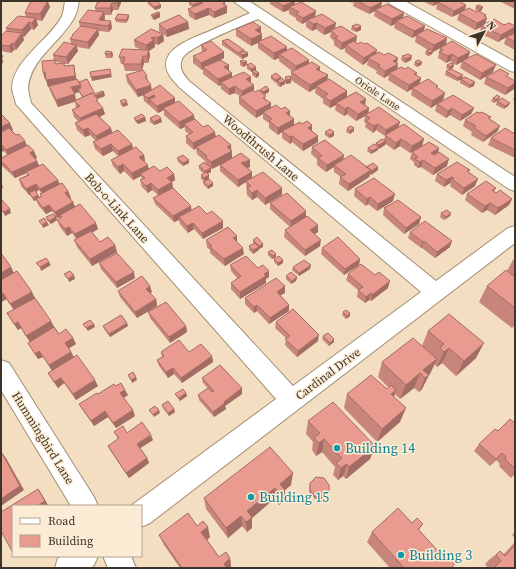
<svg xmlns="http://www.w3.org/2000/svg" width="516" height="569" font-family="'Source Serif 4',serif">
	<rect width="100%" height="100%" fill="#f3dec1"/>
	<g fill="none" stroke-linecap="round" stroke-linejoin="round">
		<defs>
			<path id="minor" d="M65,1H79C78,6 77,12 75,16C63,41 30,58 28,88C28,92 30,98 31,103L293,386L421,292L179,87C174,81 167,75 166,66C164,46 199,36 212,30C225,24 237,19 250,13L233,1H249L515,177V191L509,189L258,19C244,25 187,47 182,59C178,68 184,75 189,81L436,281L508,228L515,226V243L150,523L141,527V506L132,505L276,399L16,104C15,99 13,94 12,89C12,60 50,40 62,16C64,11 64,6 65,1Z
				M388,1H405L515,62V72L510,71L390,4Z
				M1,360L9,363L94,497L98,506H71L1,390Z
				M62,556H98L94,565L91,568H55L58,558Z
				M103,556H131L136,568H108Z"/>
		</defs>
		<!-- minor casing -->
		<use href="#minor" stroke="#a18e73" stroke-width="2"/>
		<!-- minor -->
		<use href="#minor" fill="#fff" fill-rule="evenodd"/>
	</g>
	<!-- wall -->
	<path fill="#c8857c" fill-rule="evenodd" d="M31,1H50L48,2L50,7L42,21L36,20L38,25L34,30L31,29L24,37H23L24,40L16,50H14L11,53L1,51L3,57L2,58L3,62L1,65V36L7,31L6,28L26,17L25,13Z
		M98,1L121,3L118,10H113L111,15H105V19L104,20L112,28L109,32L98,31L99,35L89,49L77,47L78,51L68,64H64L65,66L74,65L76,79L79,82L95,94L105,96L97,99L99,104L105,114L100,117L113,133L133,149L144,155L145,161L144,162L149,169L174,174L175,180L172,182L173,188L191,206V211L207,214L223,221V228L203,239L194,229L188,233L180,224L179,220L174,222L155,204L153,198L158,195L152,190L148,193L142,187L140,180H142L141,176L133,180L124,171L120,174L113,166L111,160L118,156L113,151L103,156L95,149L93,142L96,141L90,135L85,137L77,130L75,123L79,122L74,117L72,110L76,108L75,102L58,107L51,93L49,87H48L46,79H45L43,72L54,60L53,55L71,44L70,39L72,36V35L80,27L79,22L96,11L95,8ZM55,62L63,63L56,64ZM79,92L82,97L76,100L74,94Z
		M143,1H157L161,8L155,10L148,4V1L144,2Z
		M191,1H222L225,3L227,13L214,18L209,15L195,20L189,16L188,9L193,7L189,5V2Z
		M270,1H295V5L335,28L356,43L376,54L398,58L397,63V69H405L417,73L416,76L421,78L419,84L438,89L445,93L443,100L431,108L411,95L412,89L407,92L388,80L389,75L384,78L376,73L377,71L367,65L368,61L363,65L345,52V48L341,50L334,45V41L330,37L331,32L324,35L316,29L312,31L306,27V22L302,24L296,20V18L289,14V10L283,12L270,4Z
		M349,1H381V7L404,13L403,18L425,26L423,31L446,45L470,52L468,58L493,72L480,80L460,68L462,62L456,65L450,61L446,63L438,58L440,48L433,52L432,54L428,56L425,54L426,51L428,50L415,42L416,36L412,38L394,28L395,24L391,26L374,16L375,11L369,14L353,6L354,2L352,3Z
		M422,1H459L466,5L465,11L476,12L478,11L475,10L476,6L479,5L482,10L480,11L487,18L485,23L515,26V30L514,33H515V52H514L515,50L504,44L506,37L498,42L479,33L481,27L475,30L457,20L459,14L452,17L436,9L437,4L433,6Z
		M499,1H515V9Z
		M160,13V17L154,20L152,18L151,15Z
		M129,15V18L126,23L116,22L115,19Z
		M188,22L189,29L167,37L159,31V24Z
		M352,26H361V30L356,32L351,30Z
		M236,29L261,33L262,34V40L287,51L309,64L320,71L328,75L327,80L347,91V97L365,105L369,108L368,113L424,139L422,146L410,153L400,146L394,150L386,144L385,145L378,148V150L371,154L367,151L368,148L375,145L376,143L384,140L385,136L376,130L373,133L365,127L366,123L364,122L365,116L356,121L347,114L344,116L335,110L336,105L330,108L323,103V99L315,93L316,88L309,92L291,80V83L286,84L285,82V84L280,87L277,85V82L276,83L271,79V76L281,77V79L285,80V77L291,79V72H293L279,61V58L274,60L258,48V43L251,46L236,36Z
		M163,34L164,41L158,45L155,44V47L149,51L150,56L148,63H144L142,70L147,76L148,81L152,90L175,98V102L194,115V120L216,136L232,151V158L250,167L248,168L252,172V177L282,188V195L265,205L257,197L252,200L247,195L246,182L238,187L220,171V165L212,169L211,168V172L207,174L209,179L213,183V186L208,189L204,185L203,182L204,181L201,179V175L204,174L199,169V166L206,164V162L197,154L196,148L194,150L186,143V136L189,134L185,131V127L180,129L164,115V110L158,113L150,106V104L149,105L144,101L143,95L138,97L127,82L126,75L140,71H125L123,64H121L119,57L142,50L135,47L134,40Z
		M222,41L248,56L242,59L239,57V56H238L222,45Z
		M201,45L224,52V58L221,60L229,71L232,77H251V83L254,91L255,92H260V90L269,89V92L264,95L266,100L271,103V108L281,109L290,111V116L294,119V125L302,124L312,125V131L318,136V142L303,151L292,142L290,144L282,138V132L278,135L269,128V123L263,119V114L256,118L239,104V97L240,96L235,93L229,95L221,89V85L219,86L203,74V69L202,70L193,63V56L202,52Z
		M112,52L113,55L112,58H106L105,54Z
		M402,56L411,60L405,63L401,60Z
		M240,61L247,62L243,67L240,65Z
		M415,62H422L421,65L417,67L414,65Z
		M454,64L453,68L451,69L462,79L474,86L469,88L460,83V80L457,81L445,75L446,71L449,70L446,68L447,65Z
		M247,65L255,70L259,76L256,78L252,75V72L247,69Z
		M486,77H508L515,81V87L514,89L505,95L484,84Z
		M515,95V101L513,100Z
		M500,97L498,100L494,103L491,101L493,98Z
		M120,101L128,105L123,107L121,105Z
		M497,101L510,103L508,106L504,109L496,105Z
		M437,104L474,108L471,114L460,121L450,115L446,118L435,111Z
		M1,114L13,130L12,131L27,146L37,158L35,159L37,161L39,166L60,184L68,191L71,198H70L73,202L75,207L98,229L92,233L100,242L115,245L117,252L92,266L77,247L74,240L76,239L72,233L67,236L60,227L57,220L61,218V217L57,218L52,211L46,214L39,206L36,200L34,201L30,195H29L21,186L19,179L27,175V173L15,178L2,166L1,158L7,155L4,151L1,152ZM39,190L41,193L40,194L41,196L39,197L36,192Z
		M145,117L146,121L138,124L135,121L134,118Z
		M150,118L162,122L154,125L150,122Z
		M490,119L500,126L497,132L483,142L471,135L472,132L463,126L465,120Z
		M347,128L354,131L350,134L346,132Z
		M325,132L334,136L329,138L325,135Z
		M515,134V156L513,157L488,145L491,138Z
		M312,147L343,160L366,167H378V170L371,175L370,174L369,177L348,191L339,184L340,177H341L334,172V167L326,172L317,165V159L311,154Z
		M439,148L438,153L447,166L433,175L421,167L418,168L414,165V162L410,159L412,152Z
		M177,158L189,160V163L183,166L178,162Z
		M470,170L468,173L475,186L462,195L450,186L451,184L450,183L444,187L435,181L437,174Z
		M496,188L494,192L512,199L509,205L495,215L487,210L482,213L465,200L467,194Z
		M355,189L393,201L377,211L368,204L366,206L354,196Z
		M270,203L306,211V217L318,232L314,234L320,246L305,256L284,237L285,230L290,227L270,209Z
		M384,208L421,217L419,224L404,234L383,215Z
		M441,213H451L450,216L444,220L440,217Z
		M46,217H56L57,220L51,224L47,220Z
		M410,232L450,247L435,258L422,248H421L408,238Z
		M237,236V242L244,254L225,266L210,253V250L207,247L206,240Z
		M253,240L263,244V247L259,249V248V250L253,254L249,250V246L254,244L253,243Z
		M322,248L360,259L359,265L344,275L321,254Z
		M268,252L276,257L272,259L268,255Z
		M1,253L11,267L14,273L35,298L59,334L73,338L76,344L69,348L74,357L98,386L76,400L64,383L58,388L48,373L52,371L43,357L38,359L28,343L30,341L21,328L18,330L7,313L14,310L7,299L1,302Z
		M515,258V325L512,328L479,302L487,286L507,271L513,260Z
		M274,259L283,263L278,266L274,262Z
		M99,263L135,278L117,288L101,269Z
		M230,265L258,268L269,277L266,279V283L240,299L231,289V283L238,279L231,271Z
		M293,267L310,269L299,276L292,270Z
		M348,274L388,288L371,301L369,300L365,303L357,297L358,290L346,280Z
		M286,276L297,277L296,281L291,284L286,279Z
		M285,286V293L280,295L289,305V311L269,324L257,311L254,313L245,304V298Z
		M118,291L152,292L150,293L156,299L157,306L137,318L120,297Z
		M148,312L186,326L187,332L170,343L150,318Z
		M343,312L350,316L346,319L342,315Z
		M276,322L318,341L297,357L285,345L286,338L275,328Z
		M103,326H128L110,337L104,329Z
		M428,331L476,358L456,376L442,363L437,367L434,364L422,389L419,392L414,388L400,399L395,394L394,397L400,422L377,442L344,408L347,394L387,389L389,388L378,377L382,362L422,346Z
		M323,336L334,342L329,346L322,339Z
		M161,352H189L212,356L213,362L182,383L174,374L168,378L159,366L157,360L162,357Z
		M202,378L242,394L225,406L226,409L214,417L199,400L198,395L208,388L203,383Z
		M116,386L128,395L123,398L135,416L116,428L108,417L94,426L82,409L79,404Z
		M186,393L187,396L180,401L176,396L175,394Z
		M162,405L174,409L175,412L169,416L163,408Z
		M308,421L375,446L370,459L346,479L343,476L338,480L333,475L335,467L322,452L316,456L312,450L313,442L306,434Z
		M515,423V474L511,478L499,466L500,464L496,460L490,466L474,451L479,444L498,431Z
		M114,432L127,433L153,440L140,448L147,458L149,463L129,478L110,450L108,446L118,439Z
		M310,483L328,495L322,500L315,499L309,492Z
		M291,485L285,490L284,501L279,505L274,499L252,518V528L249,530L247,532L242,526L228,538L206,509L204,498Z
		M412,523L423,524L419,530L453,568H390L367,542L372,532Z
		M197,526L210,537L207,540L219,557L230,558L231,567L230,568H180L164,545L159,535Z
		M515,532V538L512,535Z
		M515,542V568H488L485,564L489,560L500,551L504,554Z"/>
	<!-- shaded-wall -->
	<path fill="#a36c65" d="M37,1H50L48,2L50,7L42,21Z
		M118,1H121V3L118,10L117,3Z
		M199,1H209L201,2V4L199,5Z
		M295,1V7H289V10L283,12V6Z
		M434,1H442L438,2L437,4L433,6Z
		M382,2L381,8L375,10V11L369,14L370,8Z
		M112,3L113,10L111,15L110,8Z
		M198,3V6L193,8V5Z
		M225,3V7L227,6V13L214,18V12L223,4Z
		M161,5V8L155,10L154,7Z
		M466,5L464,11L452,17L454,11Z
		M483,7L482,10L479,12L480,8Z
		M209,8V15L195,20V14Z
		M316,11L315,18L307,20L306,22L302,24L303,18Z
		M104,12L105,19L101,25L99,20Z
		M160,13V17L154,20L153,16Z
		M404,13L402,20L396,21L395,24L391,26L392,19Z
		M129,15V18L126,23V20Z
		M486,15L485,19L487,18L485,24L481,26V27L475,30L477,23L484,16Z
		M36,18L38,25L34,30L32,23Z
		M111,21L112,28L109,32L108,26Z
		M29,22L31,29L24,37L22,30Z
		M188,22L189,29L167,37L166,30Z
		M317,23L316,29L312,31L313,24Z
		M336,23L335,29L331,30V32L324,35L325,28Z
		M361,26V30L356,32V29Z
		M425,26L423,33L416,35V36L412,38L414,31Z
		M261,27V34L255,30Z
		M515,27V30L514,33L498,42L501,35Z
		M98,29L99,35L89,49L88,42Z
		M22,33L24,40L16,50L14,44Z
		M163,34L164,41L158,45L157,38Z
		M262,34V41L258,42V43L251,46V39Z
		M357,36L356,43L346,45L345,48L341,50L342,43Z
		M154,37L155,47L149,51L150,56L148,63L146,45L151,38Z
		M447,38L446,45L433,52L432,54L428,56L429,53L432,51L434,45Z
		M12,43L14,50L11,53L9,46Z
		M76,45L78,51L68,64L66,57Z
		M287,47V54H279V58L274,60V53Z
		M377,50L376,56L368,58V61L363,65L364,58Z
		M1,51L3,57L2,58L3,62L1,65Z
		M112,52L113,55L112,58L111,54Z
		M224,52V58L204,69L203,67V69L202,70L201,63Z
		M470,52L468,58L456,65L458,58Z
		M248,53V56L242,59V55Z
		M452,54L450,61L446,63L448,56Z
		M143,56L144,63L142,71L141,64Z
		M412,56L411,60L405,63L406,59Z
		M398,58L396,65L398,64L397,71L389,73V75L384,78L385,71L393,61Z
		M309,60V67L295,73L296,66Z
		M247,62V65L243,67V63Z
		M422,62L421,65L417,67L418,64Z
		M454,64L453,68L449,70L450,67Z
		M74,65L75,72L77,83L48,87L46,80Z
		M229,65V72L224,67Z
		M496,65L493,72L480,80L482,73Z
		M256,67V70L251,72V69Z
		M320,67V74L316,69Z
		M43,72H45L48,79H45Z
		M232,73V80L221,82V85L219,86L218,79Z
		M259,73V76L256,78V74Z
		M111,74L112,77L92,81L91,77Z
		M328,75L327,82L316,86V88L309,92L310,85Z
		M463,75L462,79L457,81L458,78Z
		M251,77V84L246,79Z
		M281,77V81H277V82L276,83V80Z
		M421,78L419,85L412,88V89L407,92L409,85Z
		M291,79V83L286,84V80Z
		M285,81V84L280,87V83Z
		M475,82L474,86L469,88L470,85Z
		M515,83L514,89L505,95L508,88Z
		M81,85L82,92L78,89L79,92L73,94L71,87Z
		M151,85L152,92L138,97L136,90Z
		M254,85V92L242,98V91Z
		M235,86V93L229,95V89Z
		M269,89V92L263,95V92Z
		M347,91V98L336,103V105L330,108V101Z
		M104,92L105,96L94,100L93,97Z
		M445,93L443,100L431,108L432,101Z
		M75,94L76,101L58,107L56,100Z
		M154,95L155,102L149,99L150,104L149,105L148,98Z
		M500,97L498,100L494,103L496,100Z
		M175,98V105L163,108L164,110L158,113L157,106Z
		M366,99L365,106L360,102Z
		M127,102L128,105L123,107V104Z
		M271,103V110L263,112V114L256,118V111Z
		M510,103L508,106L504,109L505,106Z
		M348,107L347,114L344,116L345,109Z
		M103,108L105,114L82,125L80,118Z
		M369,108L368,115H365V116L356,121L358,114Z
		M452,108L450,115L446,118L448,111Z
		M474,108L471,114L460,121L462,115Z
		M290,111V118L286,113Z
		M194,115L195,122L184,124L185,127L180,129L179,122Z
		M145,117L146,121L138,124L137,121Z
		M161,118L162,122L154,125V122Z
		M294,119V126L282,131V132L278,135V128Z
		M400,122L398,129L385,135L386,130Z
		M10,123L13,130L1,135V127Z
		M378,124L376,130L373,133L374,126Z
		M312,125V132L308,128Z
		M500,126L497,132L483,142L486,136Z
		M88,128L90,135L85,137L83,130Z
		M111,128L113,135L98,142L96,136Z
		M354,128V131L350,134V131Z
		M215,132L216,138L196,147V148L194,150L193,143Z
		M334,132V136L329,138L330,135Z
		M292,136V142L290,144V137Z
		M318,136V142L303,151V144Z
		M401,139L400,146L394,150L396,143Z
		M424,139L422,146L410,153L412,146Z
		M25,141L28,148L9,157L6,150Z
		M386,141L385,145L379,149V145Z
		M1,144L4,151L1,152Z
		M111,144L113,151L103,156L101,149Z
		M132,144L134,151L120,158L118,151Z
		M231,145L232,158L212,169L211,162L227,147Z
		M379,147L378,150L371,154L372,151Z
		M439,148L437,155L429,160L431,153Z
		M34,151L37,158L33,160L30,153Z
		M515,152V156L513,157Z
		M144,155L145,161L140,164L139,157Z
		M344,155L343,162L334,165V167L326,172L327,165Z
		M449,159L447,166L433,175L435,168Z
		M189,160V163L183,166V163Z
		M250,160V167L242,170L241,163Z
		M423,160L421,167L418,168L420,162Z
		M37,161L40,168L26,172L27,173L15,178L12,172Z
		M123,164L124,171L120,174L118,167Z
		M148,165L149,172L140,174L141,176L133,180L132,173Z
		M378,167V170L371,175V171Z
		M211,168V172L205,175V171Z
		M371,170L369,177L348,191L349,184Z
		M252,172V179L246,181V182L238,187V180Z
		M174,174L175,180L172,182L173,189L159,197L158,190L167,178Z
		M209,175V179L204,181V178Z
		M452,177L450,183L444,187L446,180Z
		M478,179L475,186L462,195L464,188Z
		M58,180L61,187L43,195L40,189Z
		M151,183L152,190L148,193L146,186Z
		M213,183V186L208,189V186Z
		M2,184L3,188L1,189V185Z
		M36,184L39,190L30,195L29,193L30,195H29L26,189Z
		M282,188V195L265,205V198Z
		M257,190V197L252,200V193Z
		M68,191L71,198L67,200L65,193Z
		M395,194L393,201L377,211L378,204Z
		M38,195L40,198L34,201L33,198Z
		M370,197L368,204L366,206L367,199Z
		M512,199L509,205L495,215L498,208Z
		M73,202L76,209L60,215L61,217L57,218L55,212Z
		M490,203L487,210L482,213L485,206Z
		M49,205L52,211L46,214L43,208Z
		M191,206L192,213L179,217V220L174,222L173,216Z
		M10,209L11,213L5,216L3,212Z
		M306,211V218L291,227V221Z
		M451,213L450,216L444,220L446,217Z
		M56,217L57,220L51,224L49,221Z
		M421,217L419,224L404,234L406,228Z
		M223,221V228L203,239L202,233Z
		M47,222L49,225L43,228L42,225Z
		M96,223L98,229L78,240L75,234Z
		M193,223L194,229L188,233L187,226Z
		M318,225V232L310,237V230Z
		M69,227L72,233L67,236L65,229Z
		M237,236V242L233,238Z
		M321,240L320,246L305,256V250Z
		M424,241L422,248H421L423,242Z
		M452,241L450,247L435,258L437,252Z
		M263,244V247L259,249V246Z
		M115,245L117,252L92,266L90,259Z
		M259,247V250L253,254V250Z
		M243,248L244,254L225,266L224,259Z
		M276,254V257L272,259L273,256Z
		M360,259L359,265L344,275L345,269Z
		M283,260V263L278,266V263Z
		M49,262L51,265L41,271L40,267Z
		M311,265L310,269L299,276V273Z
		M11,267L14,274L1,281V273Z
		M269,271V277L266,279V283L240,299V292L264,274Z
		M134,272L135,278L117,288L116,282Z
		M74,275L75,279L69,282L68,279Z
		M297,277L296,281L291,284L292,281Z
		M390,281L388,288L371,301L372,295Z
		M150,286L152,292L147,295L146,289Z
		M285,286V293L276,298L277,292Z
		M32,292L35,298L14,310L10,304Z
		M3,293L7,299L1,302V294Z
		M371,293L369,300L365,303L366,297Z
		M156,299L157,306L137,318L135,312Z
		M257,305V311L254,313V307Z
		M289,305V311L269,324L270,318Z
		M350,313V316L346,319L347,316Z
		M51,321L54,327L30,342L26,336Z
		M18,322L21,328L18,330L14,324Z
		M127,323L128,326L110,337L109,334Z
		M94,324L95,327L88,331L86,328Z
		M186,326L187,332L170,343L169,337Z
		M319,335L318,341L297,357L298,351Z
		M73,338L76,344L68,349L65,343Z
		M334,339V342L329,346L330,343Z
		M484,343L476,358L456,376L464,361Z
		M449,348L442,363L437,367L444,352Z
		M39,351L43,357L38,359L35,354Z
		M71,352L74,358L52,371L49,365Z
		M212,356L213,362L182,383L181,378Z
		M437,359L430,374L425,378L423,370Z
		M173,368L174,374L168,378L166,372Z
		M420,373L414,388L400,399L406,385Z
		M429,375L422,389L419,392L425,378Z
		M136,377L137,380L132,383L131,380Z
		M61,378L64,383L58,388L54,382Z
		M95,380L98,386L76,400L73,394Z
		M242,388V394L225,406L226,409L214,417L213,412L224,402Z
		M125,390L128,395L122,399L120,393Z
		M396,390L391,404V394Z
		M186,393L187,396L180,401L179,398Z
		M406,408L400,422L377,442L382,429Z
		M174,409L175,412L169,416L168,413Z
		M133,410L135,416L116,428L113,423Z
		M159,410L160,413L154,417L153,415Z
		M105,411L108,417L94,426L91,421Z
		M151,435L153,440L139,449L137,444Z
		M324,439L322,452L316,456L319,443Z
		M375,446L370,459L346,479L349,467Z
		M2,453L6,458L24,490L1,506Z
		M502,453L496,460L490,466L496,459Z
		M147,458L149,463L129,478L126,473Z
		M347,464L343,476L338,480L341,468Z
		M293,473L291,485L280,494V484Z
		M275,488L274,499L252,518V528L247,532L246,522L247,511Z
		M38,489L41,493L48,505L47,506H37Z
		M285,490L284,501L279,505L280,494Z
		M329,492L328,495L322,500L323,498Z
		M241,516L242,526L228,538L226,528Z
		M208,527L210,537L204,542L201,532Z
		M230,558L231,567L230,568H225L224,564Z"/>
	<!-- building -->
	<path fill="#e99b90" stroke="#a36c65" d="M31,1H48L40,14L25,13Z
		M98,1H118L117,3H112L110,8H95Z
		M148,1H157L161,5L154,7Z
		M191,1H196L198,3L193,5L189,2Z
		M203,1H222L225,3L223,4L227,6L214,12L209,8L195,14L188,9L203,3L201,2Z
		M276,1H295L283,6Z
		M358,1H381L382,2L370,8Z
		M440,1H459L466,5L454,11L438,2Z
		M301,2L316,11L303,18L296,14L299,12L289,7Z
		M387,4L404,13L392,19L375,10Z
		M479,5L483,7L480,8L476,6Z
		M469,8L476,12L479,11L486,15L484,16L487,18L477,23L459,13Z
		M88,10L104,12L99,20L111,21L108,26L79,22Z
		M158,12L160,13L153,16L151,15Z
		M118,14L129,15L126,20L115,19Z
		M322,14L336,23L325,28L317,23L313,24L307,20Z
		M179,15L188,22L166,30L159,24Z
		M18,16L36,18L32,23L29,22L22,30L6,28Z
		M407,16L425,26L414,31L396,21Z
		M494,19L504,25L509,23L515,26V27L501,35L481,26Z
		M253,22L261,27L255,30L262,34L251,39L236,29Z
		M357,24L361,26L356,29L352,26Z
		M81,26L98,29L88,42L70,39L73,35H72Z
		M341,26L357,36L342,43L335,38L338,37L331,30Z
		M151,29L163,34L157,38L154,37L151,38L154,40L146,45L134,40Z
		M427,29L447,38L434,45L416,35Z
		M6,31L22,33L14,44L12,43L9,46L1,45V36Z
		M515,33V42L506,37Z
		M271,36L287,47L274,53L258,42Z
		M228,39L244,50L238,53L222,41Z
		M211,41L224,52L201,63L193,56L207,50L201,45Z
		M354,41L357,44L361,42L364,44L367,43L377,50L364,58L346,45Z
		M452,41L470,52L458,58L452,54L448,56L439,52L443,50L440,48Z
		M64,42L76,45L66,57L53,55Z
		M292,48L309,60L296,66L279,54Z
		M122,49L149,50L147,56H143L141,64H123L125,57H119Z
		M430,49L433,51L429,53L426,51Z
		M106,51L112,52L111,54H105Z
		M245,51L248,53L242,55L239,53Z
		M379,52L384,55L389,53L398,58L393,61L398,64L385,71L378,66L380,65L368,58Z
		M408,54L412,56L406,59L402,56Z
		M476,54L496,65L482,73L462,61Z
		M55,60V64L64,63V66L74,65L75,76L46,80L45,72H43L42,61Z
		M220,60L229,65L224,67L232,73L218,79L203,67Z
		M244,60L247,62L243,63L240,61Z
		M418,60L422,62L418,64L415,62Z
		M312,62L320,67L316,69L328,75L310,85L291,72Z
		M251,63L256,67L251,69L247,65Z
		M451,63L454,64L450,67L447,65Z
		M401,67L405,69L408,67L417,73L414,74L421,78L409,85L389,73Z
		M110,69L111,74L91,77L90,72Z
		M451,69L463,75L458,78L446,71Z
		M500,69L509,74L506,76L515,81V83L508,88L486,77Z
		M143,70L147,76L145,77L151,85L136,90L126,75Z
		M255,70L259,73L256,74L252,71Z
		M244,72L251,77L246,79L254,85L242,91L235,86L229,89L221,82L239,74Z
		M276,73L281,77L276,80L271,76Z
		M290,76L291,79L286,80L285,77Z
		M465,77L475,82L470,85L461,79Z
		M282,78L285,81L280,83L277,81Z
		M77,79L81,85L71,87L75,94L56,100L49,86Z
		M87,79L95,94L102,91L104,92L95,96L92,93L83,97L78,89L81,88L79,82Z
		M329,79L347,91L330,101L324,96L328,94L316,86Z
		M428,79L438,86L436,87L445,93L432,101L412,88Z
		M160,85L175,98L157,106L149,99L155,97L154,95L148,98L143,95Z
		M266,86L269,89L263,92L260,90Z
		M253,90L255,92L259,90L266,96L263,98L271,103L256,111L239,97Z
		M356,92L366,99L360,102L369,108L358,114L348,107L345,109L336,103Z
		M92,93L98,99L96,100L103,108L80,118L72,110L80,106L74,101Z
		M453,95L474,108L462,115L452,108L448,111L437,104Z
		M497,95L500,97L496,100L493,98Z
		M502,98L510,103L505,106L497,101Z
		M125,99L127,102L123,104L120,101Z
		M179,101L194,115L179,122L163,108Z
		M276,105L281,109L285,107L290,111L286,113L294,119L278,128L269,121L272,119L263,112Z
		M379,107L400,122L386,130L378,124L374,126L366,121L370,118L365,115Z
		M477,112L480,113L482,112L491,117L488,118L500,126L486,136L474,128L476,126L465,120Z
		M1,114L10,123L1,127Z
		M96,114L111,128L96,136L88,128L83,130L75,123Z
		M142,114L145,117L137,121L134,118Z
		M157,115L161,118L154,122L150,118Z
		M195,119L203,127L208,125L215,132L193,143L186,136L193,132L184,124Z
		M307,121L312,125L308,128L318,136L303,144L292,136L290,137L282,131L300,122L302,124Z
		M404,124L424,139L412,146L401,139L396,143L385,135Z
		M351,126L354,128L350,131L347,128Z
		M9,128L16,135L19,134L25,141L6,150L1,144V132Z
		M505,128L515,134V150L491,138Z
		M330,129L334,132L330,135L325,132Z
		M118,130L132,144L118,151L111,144L101,149L93,142Z
		M219,135L231,145L227,147L232,151L211,162L205,157L207,156L196,147Z
		M382,139L386,141L379,145L376,143Z
		M325,140L344,155L327,165L318,158L322,156L312,147Z
		M429,142L439,148L431,153L434,155L439,152L449,159L435,168L423,160L420,162L415,159L418,157L412,152Z
		M374,144L379,147L372,151L368,148Z
		M28,145L34,151L30,153L37,161L12,172L1,161V158Z
		M136,147L144,155L139,157L148,165L132,173L123,164L118,167L111,160Z
		M241,153L250,160L241,163L252,172L238,180L220,165Z
		M183,155L189,160L183,163L177,158Z
		M351,155L371,170L349,184L340,177L346,174L334,165Z
		M204,162L211,168L205,171L199,166Z
		M457,162L470,170L467,171L478,179L464,188L452,179L454,178L452,177L446,180L437,174Z
		M373,163L378,167L371,171H370L371,170L366,167Z
		M43,164L58,180L40,189L36,184L26,189L19,179L29,175L26,172Z
		M154,166L160,171L167,167L174,174L167,178L172,182L158,190L151,183L146,186L140,180L145,178L140,174Z
		M206,172L209,175L204,178L201,175Z
		M263,172L282,188L265,198L257,190L252,193L247,188L251,186L246,181Z
		M374,178L395,194L378,204L370,197L367,199L355,189Z
		M209,179L213,183L208,186L203,182Z
		M486,181L496,188L492,190L496,193L500,190L512,199L498,208L490,203L485,206L467,194Z
		M62,183L68,191L65,193L73,202L55,212L49,205L43,208L36,199L42,196L40,194Z
		M173,188L191,206L173,216L153,198Z
		M35,190L38,195L33,198L29,193Z
		M287,193L306,211L291,221L270,203Z
		M1,200H2L10,209L3,212L1,210Z
		M398,200L421,217L406,228L384,208Z
		M80,204L96,223L75,234L69,227L65,229L57,220L62,217L60,215Z
		M199,206L207,214L212,211L223,221L202,233L193,223L187,226L179,217Z
		M447,210L451,213L446,217L441,213Z
		M53,214L56,217L49,221L46,217Z
		M307,216L318,225L310,230L321,240L305,250L285,230Z
		M44,218L47,222L42,225L39,221Z
		M425,221L452,241L437,252L424,241L423,242L410,232Z
		M228,227L237,236L233,238L243,248L224,259L210,247L212,246L206,240Z
		M91,231L100,242L108,237L115,245L90,259L74,240Z
		M257,237L263,244L259,246L253,240Z
		M338,237L360,259L345,269L322,248Z
		M255,243L259,247L253,250L249,246Z
		M272,250L276,254L273,256L268,252Z
		M1,253L11,267L1,273Z
		M117,253L134,272L116,282L99,263Z
		M246,256L258,268L263,265L269,271L264,274L266,276L240,292L231,283L241,276L230,265Z
		M279,256L283,260L278,263L274,259Z
		M46,258L49,262L40,267L36,263Z
		M304,260L311,265L299,273L293,267Z
		M361,264L375,275L379,272L390,281L372,295L371,293L366,297L358,290L363,287L348,274Z
		M506,270L515,277V308L487,286Z
		M17,271L32,292L10,304L3,293L1,294V280Z
		M70,271L74,275L68,279L64,274Z
		M291,272L297,277L292,281L286,276Z
		M142,276L150,286L146,289L156,299L135,312L118,291Z
		M276,278L285,286L277,292L289,305L270,318L257,305L254,307L245,298Z
		M35,298L51,321L26,336L18,322L14,324L7,313Z
		M166,302L186,326L169,337L148,312Z
		M293,309L319,335L298,351L285,339L290,336L276,322Z
		M346,310L350,313L347,316L343,312Z
		M449,314L484,343L464,361L449,348L444,352L440,348L444,344L428,331Z
		M121,315L127,323L109,334L103,326Z
		M90,320L94,324L86,328L83,324Z
		M54,327L59,334L66,329L73,338L65,343L71,352L49,365L39,351L35,354L28,343Z
		M328,333L334,339L330,343L323,336Z
		M413,338L437,359L423,370L429,375L425,378L420,373L406,385L382,362Z
		M179,340L189,352L201,344L212,356L181,378L173,368L166,372L157,360L164,356L161,352Z
		M77,355L95,380L73,394L61,378L54,382L48,373Z
		M220,365L242,388L224,402L225,403L213,412L198,395L208,388L212,392L214,391L202,378Z
		M133,372L136,377L131,380L128,375Z
		M371,375L387,389L391,385L396,390L391,394L406,408L382,429L347,394Z
		M121,383L125,390L120,393L133,410L113,423L105,411L91,421L79,404L97,393L98,394L114,384L116,386Z
		M183,389L186,393L179,398L175,394Z
		M168,401L174,409L168,413L162,405Z
		M333,402L375,446L349,467L347,464L341,468L336,463L342,458L324,439L319,443L314,438L320,433L308,421Z
		M155,406L159,410L153,415L149,410Z
		M510,419L515,423V469L505,459L506,457L502,453L496,459L479,444L495,429L498,431Z
		M142,422L151,435L137,444L147,458L126,473L108,446L119,438L114,432L121,427L123,426L127,433Z
		M270,447L293,473L280,484L285,490L280,494L275,488L247,511L252,517L249,520L246,522L241,516L226,528L204,498Z
		M2,453L20,486L1,499V454Z
		M316,477L324,478L329,485V492L323,498L315,497L310,490V483Z
		M38,489L45,501L37,506H13V553L1,531V512Z
		M398,508L412,523L417,518L423,524L418,529L446,560L452,555L457,561L452,567L453,568H404L372,532Z
		M188,513L197,526L203,521L208,527L201,532L219,557L226,552L230,558L224,564L227,568H182L159,535Z
		M515,545V568H494L501,561L496,555L500,551L505,556Z"/>
	<!-- markers -->
	<g fill="#0f9aa8" stroke="#fdecd5" stroke-width="1.5">
		<circle cx="337" cy="448" r="4"/>
		<circle cx="251" cy="497" r="4"/>
		<circle cx="401" cy="555" r="4"/>
	</g>
	<g text-anchor="middle" stroke-width="3" stroke-linejoin="round" paint-order="stroke">
		<!-- far-street labels -->
		<g font-size="10" fill="#3d3529" stroke="#fdecd5">
			<text transform="translate(378 93) rotate(34)" y="4">Oriole Lane</text>
		</g>
		<!-- street labels -->
		<g font-size="12" fill="#3d3529" stroke="#fdecd5">
			<text transform="translate(261 148) rotate(40)" y="4">Woodthrush Lane</text>
			<text transform="translate(117 208) rotate(48)" y="4">Bob-o-Link Lane</text>
			<text transform="translate(328 374) rotate(-37)" y="4">Cardinal Drive</text>
			<text transform="translate(43 438) rotate(58)" y="4">Hummingbird Lane</text>
		</g>
		<!-- near-culture labels -->
		<g font-size="14" fill="#0d838f" stroke="#fdecd5" text-anchor="start">
			<text x="345" y="453">Building 14</text>
			<text x="259" y="502">Building 15</text>
			<text x="409" y="560">Building 3</text>
		</g>
	</g>
	<!-- border -->
	<rect width="516" height="569" fill="none" stroke="#3d3529" stroke-width="4"/>
	<!-- legend -->
	<rect x="12" y="505" width="130" height="52" fill="#fdecd5" stroke="#b0a390"/>
	<rect x="20" y="518" width="20" height="6" fill="#ffffff" stroke="#b0a390"/>
	<text x="48" y="525" font-size="12" fill="#3d3529">Road</text>
	<rect x="20" y="535" width="20" height="12" fill="#e99b90" stroke="#b0a390"/>
	<text x="48" y="545" font-size="12" fill="#3d3529">Building</text>
	<!-- north arrow -->
	<g transform="translate(484 32) rotate(50)" stroke="#fdecd5" stroke-width="3" paint-order="stroke">
	<path d="M0-3L7 15L0 10L-7 15Z" fill="#3d3529"/>
	<text y="-6" font-size="11" font-weight="bold" text-anchor="middle" fill="#3d3529">N</text>
	</g>
</svg>
